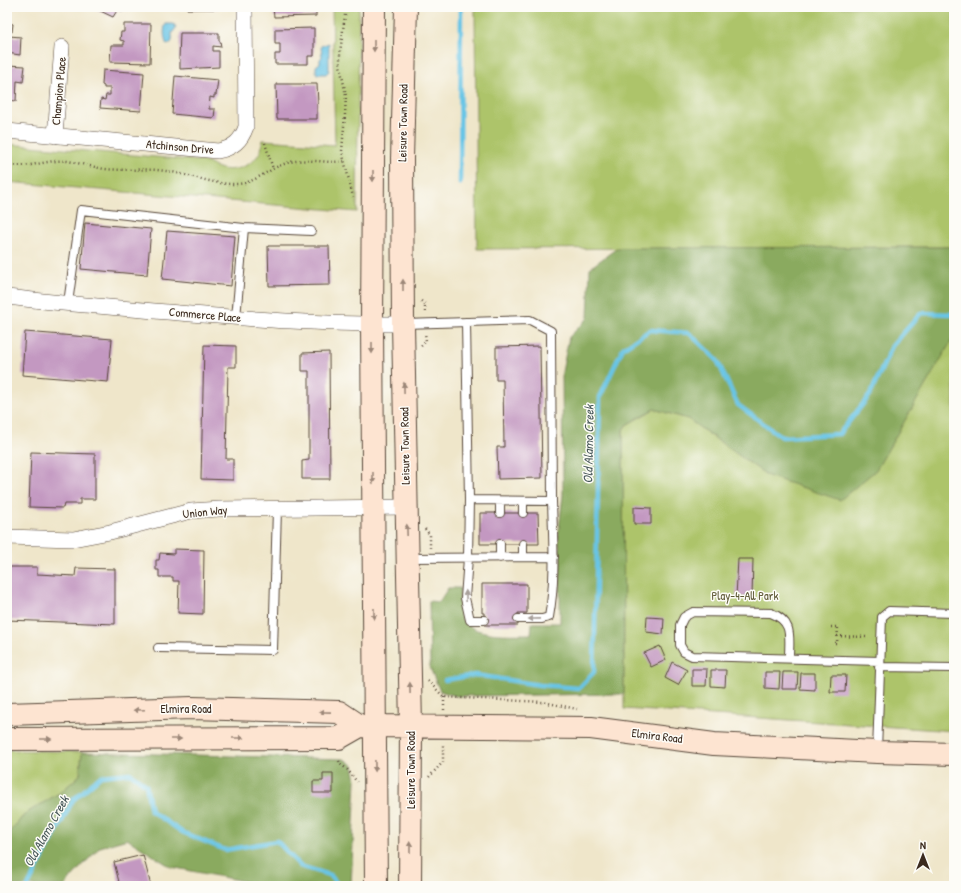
<svg xmlns="http://www.w3.org/2000/svg" width="961" height="893" font-family="'Patrick Hand',sans-serif">
	<rect width="100%" height="100%" fill="#fdfcf7"/>
	<filter id="ink" filterUnits="userSpaceOnUse"><feTurbulence type="fractalNoise" baseFrequency=".025" numOctaves="2"/><feDisplacementMap in="SourceGraphic" scale="8" xChannelSelector="R" yChannelSelector="G"/><feConvolveMatrix kernelMatrix="1 2 1 2 8 2 1 2 1" color-interpolation-filters="sRGB"/></filter>
	<filter id="wash" filterUnits="userSpaceOnUse"><feTurbulence type="fractalNoise" baseFrequency=".012" numOctaves="4" result="noise"/><feDisplacementMap in="SourceGraphic" scale="16" xChannelSelector="R" yChannelSelector="G"/><feGaussianBlur stdDeviation="0.9" result="paint"/><feColorMatrix in="noise" values="0 0 0 0 0 0 0 0 0 0 0 0 0 0 0 0 0 1.4 0 .05"/><feComposite in="paint" operator="in"/></filter>
	<g filter="url(#wash)">
		<rect width="100%" height="100%" fill="#efe6ca"/>
		<!-- green -->
		<path fill="#adc46a" stroke="#747744" d="M332,7H359L357,212L7,182V144L202,161C208,162 213,166 219,168C233,173 253,166 260,152C262,148 262,144 263,140L335,145Z
			M475,7H954V247L477,249Z
			M952,340H954V731L624,709L623,430L626,425L654,409L688,419L768,476Z
			M7,750L82,752L80,775L61,792L25,814L7,835Z"/>
		<!-- forest -->
		<path fill="#8aaa5e" stroke="#626a3e" d="M954,247V340H952L876,470L840,500L768,476L688,419L654,409L626,425L623,430L624,694L456,696L440,691L430,668L429,601L439,602L448,588H460C460,595 459,611 461,617C471,638 512,634 531,634L532,623H560V553L558,537L563,495L562,372L569,337L588,318L590,268L617,248Z
			M82,752L344,759L353,765L356,780L351,886H268L171,867L127,839L100,847L68,881L66,886H7V835L25,814L61,792L80,775Z"/>
		<!-- water -->
		<path fill="#68c5e6" stroke="#527882" d="M166,24H174L176,28L172,33C172,38 174,43 167,45C164,40 163,29 166,24Z
			M329,43V71L326,74H317L316,72V66L320,63V59L322,57L321,46Z"/>
		<g fill="none" stroke-linecap="round" stroke-linejoin="round">
			<!-- stream -->
			<path stroke="#68c5e6" stroke-width="4.5" d="M460,183L461,7
				M445,680L475,675L540,685L579,688L594,672L600,397L623,348L650,330L689,333L717,360L738,405L782,437L839,434L870,395L892,346L921,313L954,314
				M28,886L73,800L101,776L130,773L146,785L151,811L182,832L225,850L277,841L300,866L330,875L339,886"/>
		</g>
		<g id="blocks">
			<!-- building -->
			<path fill="#c398c1" d="M92,7H124L122,11L118,9L113,17Z
				M187,7H218V9H187Z
				M273,7H316V16L274,17Z
				M7,15H10L9,23L13,24L12,32H9V36L21,37L20,55L7,53Z
				M124,24H151L150,63L110,62L111,45H124V41L120,40L121,32H124Z
				M314,28V56H308V64H275V54H280V44H275V29Z
				M180,33H219V41H220L221,47L213,46V51H219V67L180,69V59H179Z
				M7,65L25,66L23,82L17,81L16,101L7,100Z
				M103,70L144,73L141,111L100,108L101,99L105,100L106,95H110V88H104V86L102,85Z
				M175,76L218,80L216,95H214V98L210,97L209,109H215L214,118L172,114Z
				M276,84H317L318,104H317V119H277Z
				M85,223L151,229L147,275L81,269Z
				M167,231L235,236L231,286L162,279Z
				M268,246H329L330,285L269,286Z
				M25,332L112,339L108,382L22,375Z
				M204,345L236,346V367H228L226,459H233V480L201,479Z
				M540,346L542,478L498,479L497,447H504L503,380H496V347Z
				M329,352L330,479H302V461L309,460V371H302V353Z
				M31,452L95,454V499H80V504H64L63,508L29,507Z
				M634,507L651,508V524H634Z
				M480,513H538L539,544H480Z
				M174,549L204,550L203,614L178,613L179,581H173V577H159V570H156V560H159L160,553L174,554Z
				M738,559H753L752,597H736Z
				M7,567H37V574L75,576L76,568L115,569V624L7,620Z
				M482,584H527V613H518V625H484V613H482Z
				M647,617L664,618L663,634L646,632Z
				M660,646L666,660L651,667L644,653Z
				M672,662L687,670L678,685L665,678Z
				M692,669H707L706,686H692Z
				M711,670H726L725,687L711,686Z
				M765,672H780L779,689L765,688Z
				M783,672H798L797,689H782Z
				M801,673H815V690L800,689Z
				M831,675H846L845,692H830Z
				M323,773H333V793H313V781H323Z
				M143,855L151,886H120L114,862Z"/>
		</g>
	</g>
	<g filter="url(#ink)">
		<use href="#blocks" fill-opacity="0" stroke="#564638" stroke-width="1"/>
		<g fill="none" stroke-linecap="round" stroke-linejoin="round">
			<defs>
				<path id="service" d="M68,303L81,210L244,228L311,231
					M236,318L244,228
					M466,322L469,500
					M405,324L530,320L551,331L552,501
					M500,501V513
					M523,501V513
					M500,544V558
					M523,544V557
					M409,558L554,557
					M484,620H470L465,598L468,558L469,500L552,501C553,539 556,579 549,617L542,619H518
					M158,648L273,650L277,509
					M789,658C789,637 794,622 771,613L693,612L684,617L680,625V645L684,652L692,656L880,661
					M879,667L954,668
					M877,751L882,617L889,611L954,613"/>
				<path id="minor" d="M7,131L218,151C233,148 241,141 246,127L245,7
					M55,136L62,47
					M7,297C64,304 122,308 179,313C253,319 328,325 403,324
					M7,537L73,539L110,532L191,511L219,509L407,507"/>
				<path id="secondary" d="M374,7L372,324L376,886
					M406,7L402,159L403,324L411,727L410,886
					M7,714L192,708L339,712L360,726
					M7,739L339,738L360,726L591,728L714,744L877,752L954,754"/>
			</defs>
			<!-- service casing -->
			<use href="#service" stroke="#564638" stroke-width="10"/>
			<!-- minor casing -->
			<use href="#minor" stroke="#564638" stroke-width="16"/>
			<!-- secondary casing -->
			<use href="#secondary" stroke="#564638" stroke-width="24"/>
			<!-- path -->
			<path stroke="#564638" stroke-width="2.5" stroke-dasharray="1 3" stroke-linecap="butt" d="M346,7L340,53V65L346,96L345,114L342,151L353,197
				M265,143L273,169
				M7,164C27,170 46,159 67,161C80,163 92,167 105,169C125,171 146,168 166,171C189,174 213,185 237,184C256,183 269,168 287,163C305,157 325,164 344,161
				M421,301L425,304V314
				M421,346L426,341L425,333
				M425,529L430,535V548
				M831,627H838L837,643H834
				M837,636L868,637
				M428,681L444,697L543,702L577,709
				M444,710V697
				M339,761L340,764L347,769L357,782
				M429,777L443,762V743"/>
			<!-- service -->
			<use href="#service" stroke="#fff" stroke-width="8"/>
			<!-- minor -->
			<use href="#minor" stroke="#fff" stroke-width="15"/>
			<!-- secondary -->
			<use href="#secondary" stroke="#fde4d1" stroke-width="22"/>
		</g>
		<!-- one-way arrows -->
		<defs><path id="oneway-solid" d="M-6-.8H1V-3.2L6.5 0L1 3.2V.8H-6Z"/></defs>
		<g fill="#9c8778">
			<use href="#oneway-solid" transform="translate(374 46) rotate(90)"/>
			<use href="#oneway-solid" transform="translate(373 176) rotate(90)"/>
			<use href="#oneway-solid" transform="translate(403 285) rotate(-90)"/>
			<use href="#oneway-solid" transform="translate(372 348) rotate(90)"/>
			<use href="#oneway-solid" transform="translate(404 388) rotate(-91)"/>
			<use href="#oneway-solid" transform="translate(373 478) rotate(90)"/>
			<use href="#oneway-solid" transform="translate(407 530) rotate(-92)"/>
			<use href="#oneway-solid" transform="translate(374 614) rotate(90)"/>
			<use href="#oneway-solid" transform="translate(410 688) rotate(-91)"/>
			<use href="#oneway-solid" transform="translate(139 710) rotate(178)"/>
			<use href="#oneway-solid" transform="translate(325 712) rotate(-179)"/>
			<use href="#oneway-solid" transform="translate(238 738)"/>
			<use href="#oneway-solid" transform="translate(46 739)"/>
			<use href="#oneway-solid" transform="translate(176 739)"/>
			<use href="#oneway-solid" transform="translate(375 766) rotate(89)"/>
			<use href="#oneway-solid" transform="translate(410 847) rotate(-90)"/>
		</g>
		<g fill="#a79f9a">
			<use href="#oneway-solid" transform="translate(466 596) rotate(-92)"/>
			<use href="#oneway-solid" transform="translate(534 619) rotate(179)"/>
		</g>
	</g>
	<g text-anchor="middle" stroke-width="3" stroke-linejoin="round" paint-order="stroke">
		<!-- street labels -->
		<g font-size="12" fill="#3b2a1e" stroke="#fdfcf7">
			<text transform="translate(59 91) rotate(-85)" y="4">Champion Place</text>
			<text transform="translate(403 123) rotate(-89)" y="4">Leisure Town Road</text>
			<text transform="translate(180 147) rotate(5)" y="4">Atchinson Drive</text>
			<text transform="translate(205 315) rotate(5)" y="4">Commerce Place</text>
			<text transform="translate(405 446) rotate(-91)" y="4">Leisure Town Road</text>
			<text transform="translate(205 512) rotate(-6)" y="4">Union Way</text>
			<text x="186" y="713">Elmira Road</text>
			<text transform="translate(657 736) rotate(7)" y="4">Elmira Road</text>
			<text transform="translate(411 770) rotate(-90)" y="4">Leisure Town Road</text>
		</g>
		<!-- park labels -->
		<g font-size="12" fill="#5d5835" stroke="#fdfcf7">
			<text x="745" y="600">Play-4-All Park</text>
		</g>
		<!-- water labels -->
		<g font-size="13" font-style="italic" fill="#48585a" stroke="#fdfcf7">
			<text transform="translate(588 444) rotate(-89)" y="5">Old Alamo Creek</text>
			<text transform="translate(46 831) rotate(-61)" y="5">Old Alamo Creek</text>
		</g>
	</g>
	<!-- margin -->
	<rect width="961" height="893" fill="none" stroke="#fdfcf7" stroke-width="24"/>
	<!-- north arrow -->
	<g transform="translate(923 855)" stroke="#fdfcf7" stroke-width="3" paint-order="stroke">
	<path d="M0-3L7 15L0 10L-7 15Z" fill="#3b2a1e"/>
	<text y="-6" font-size="11" font-weight="bold" text-anchor="middle" fill="#3b2a1e">N</text>
	</g>
</svg>
